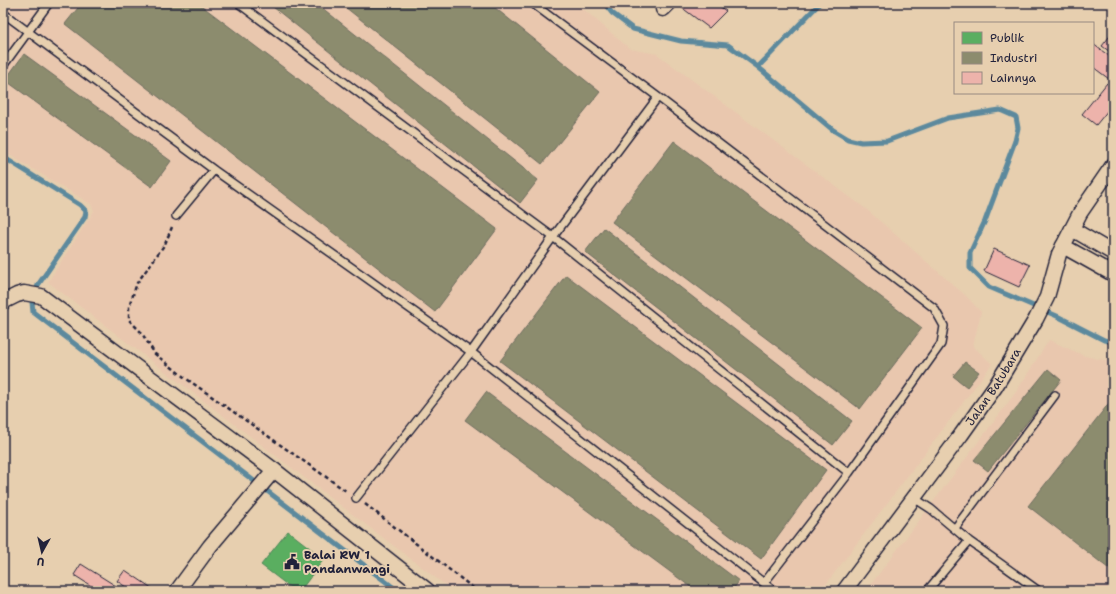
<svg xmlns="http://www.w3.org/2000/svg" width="1116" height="594" font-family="'Shantell Sans',sans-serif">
	<rect width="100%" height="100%" fill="#e7cfaf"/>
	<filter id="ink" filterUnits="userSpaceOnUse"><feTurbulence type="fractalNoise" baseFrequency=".025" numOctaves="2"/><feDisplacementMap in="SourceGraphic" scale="8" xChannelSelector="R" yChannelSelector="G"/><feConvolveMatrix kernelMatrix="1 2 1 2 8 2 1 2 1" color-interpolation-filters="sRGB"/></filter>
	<g filter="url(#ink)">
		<!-- built -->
		<path fill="#e9c7ae" d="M3,3H579L581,7L630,49L657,54L866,209L966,296L981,312L973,346L992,364L821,591H453L48,282L94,211L91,204L3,151Z
			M1049,340L1085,356L1113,362V591H866L1016,392Z"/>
		<!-- public -->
		<path fill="#5aae61" stroke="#498456" d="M288,531L324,559L300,591H295L261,565Z"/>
		<!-- industry -->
		<path fill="#8c8c6e" stroke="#6c6c5f" d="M82,3H198L497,229L435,312L65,24Z
			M268,3H316L538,180L520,203Z
			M340,3H489L600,92L542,164Z
			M24,54L171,161L152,187L5,80Z
			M674,141L922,328L860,409L612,222Z
			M604,228L852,421L833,445L585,252Z
			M566,275L826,470L761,559L500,361Z
			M965,362L979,372L967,387L953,376Z
			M1048,369L1061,380L988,471L974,460Z
			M486,392L739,581L732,591H696L465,420Z
			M1113,398V572L1028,506Z"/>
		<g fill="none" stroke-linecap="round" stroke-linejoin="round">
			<!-- stream -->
			<path stroke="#5b899d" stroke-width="5" d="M604,3L612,13L633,29L681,41L728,45L758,67L833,130L848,139L861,142L887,141L948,118L1000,110L1016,117L1018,128L1015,141L985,221L970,253V268L989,287L1057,316L1104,340L1113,342
				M758,67L820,3
				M3,157L80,205L86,211L85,217L38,285L32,302L33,312L398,591"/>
		</g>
		<!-- building -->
		<path fill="#edb3ab" stroke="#22223b" d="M678,3H715L726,11L709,28L677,4Z
			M1113,32V54L1102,46Z
			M1093,44L1113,59V82L1093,67Z
			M1107,83L1113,88V104L1096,125L1082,114Z
			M994,249L1030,265L1019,287L984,271Z
			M81,564L116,586L112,591H99L74,575Z
			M125,570L156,591H132L117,581Z"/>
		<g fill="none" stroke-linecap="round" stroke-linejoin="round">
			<defs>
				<path id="lane" d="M238,3L553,237L849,473
					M532,3L658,97L934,308L944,326L941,344L849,473L764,583
					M3,13L214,170L471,352L774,591
					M3,66L49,3
					M176,216L214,170
					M356,498L471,352L553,237L658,97
					M914,498L931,509L969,541L1039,591
					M955,528L1055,395
					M927,591L969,541"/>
				<g id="street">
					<path d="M663,9L669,3"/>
					<path d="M1072,229L1113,253"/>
					<path d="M1063,246L1113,274"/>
					<path d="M3,302L17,295L24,293L41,296L274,470L428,591"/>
					<path d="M177,591L210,546L274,470"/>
					<path id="s1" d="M844,591L961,435L995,387L1036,319L1047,297L1059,254L1080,213L1113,165"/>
				</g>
			</defs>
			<!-- lane casing -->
			<use href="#lane" stroke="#22223b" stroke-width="10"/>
			<!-- street casing -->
			<use href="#street" stroke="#22223b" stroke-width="17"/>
			<!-- path -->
			<path stroke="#22223b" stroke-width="2.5" stroke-dasharray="4 3" stroke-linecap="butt" d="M172,227L165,244L137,283L129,307V320L141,332L155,354L184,377L346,491
				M365,504L477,591"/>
			<!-- lane -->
			<use href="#lane" stroke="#e7cfaf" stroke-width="7"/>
			<!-- street -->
			<use href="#street" stroke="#e7cfaf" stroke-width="14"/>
		</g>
	</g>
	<!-- icons -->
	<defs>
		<symbol id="civic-bare" viewBox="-9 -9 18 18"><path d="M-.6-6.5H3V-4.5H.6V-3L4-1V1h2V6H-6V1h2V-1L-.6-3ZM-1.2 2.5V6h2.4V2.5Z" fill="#22223b" stroke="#e7cfaf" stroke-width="2.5" paint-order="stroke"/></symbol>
	</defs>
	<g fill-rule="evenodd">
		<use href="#civic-bare" x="281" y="551" width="22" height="22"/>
	</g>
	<g text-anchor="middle" stroke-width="4" stroke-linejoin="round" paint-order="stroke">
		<!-- street labels -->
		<g font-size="12" fill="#22223b" stroke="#e7cfaf">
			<text dy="4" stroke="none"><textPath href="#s1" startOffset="253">Jalan Batubara</textPath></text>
		</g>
		<!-- poi labels -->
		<g font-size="12" font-weight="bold" fill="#22223b" stroke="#e7cfaf" text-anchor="start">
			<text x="304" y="559">Balai RW 1<tspan x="304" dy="14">Pandanwangi</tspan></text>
		</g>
	</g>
	<!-- margin -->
	<rect width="1116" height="594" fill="none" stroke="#e7cfaf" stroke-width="16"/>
	<rect x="8" y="8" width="1100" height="578" fill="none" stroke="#22223b" stroke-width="1.5" filter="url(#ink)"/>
	<!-- legend -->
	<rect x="954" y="22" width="140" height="72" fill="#e7cfaf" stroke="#988a81"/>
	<rect x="962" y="32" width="20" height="12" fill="#5aae61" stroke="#988a81"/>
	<text x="990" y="42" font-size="12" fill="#22223b">Publik</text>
	<rect x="962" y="52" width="20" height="12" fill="#8c8c6e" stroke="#988a81"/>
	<text x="990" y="62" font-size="12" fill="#22223b">Industri</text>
	<rect x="962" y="72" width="20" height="12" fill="#edb3ab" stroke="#988a81"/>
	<text x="990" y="82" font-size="12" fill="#22223b">Lainnya</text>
	<!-- north arrow -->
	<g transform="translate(42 552) rotate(188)" stroke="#e7cfaf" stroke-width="3" paint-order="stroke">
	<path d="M0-3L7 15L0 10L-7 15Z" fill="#22223b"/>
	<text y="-6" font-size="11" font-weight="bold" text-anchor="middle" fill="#22223b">U</text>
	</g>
</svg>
